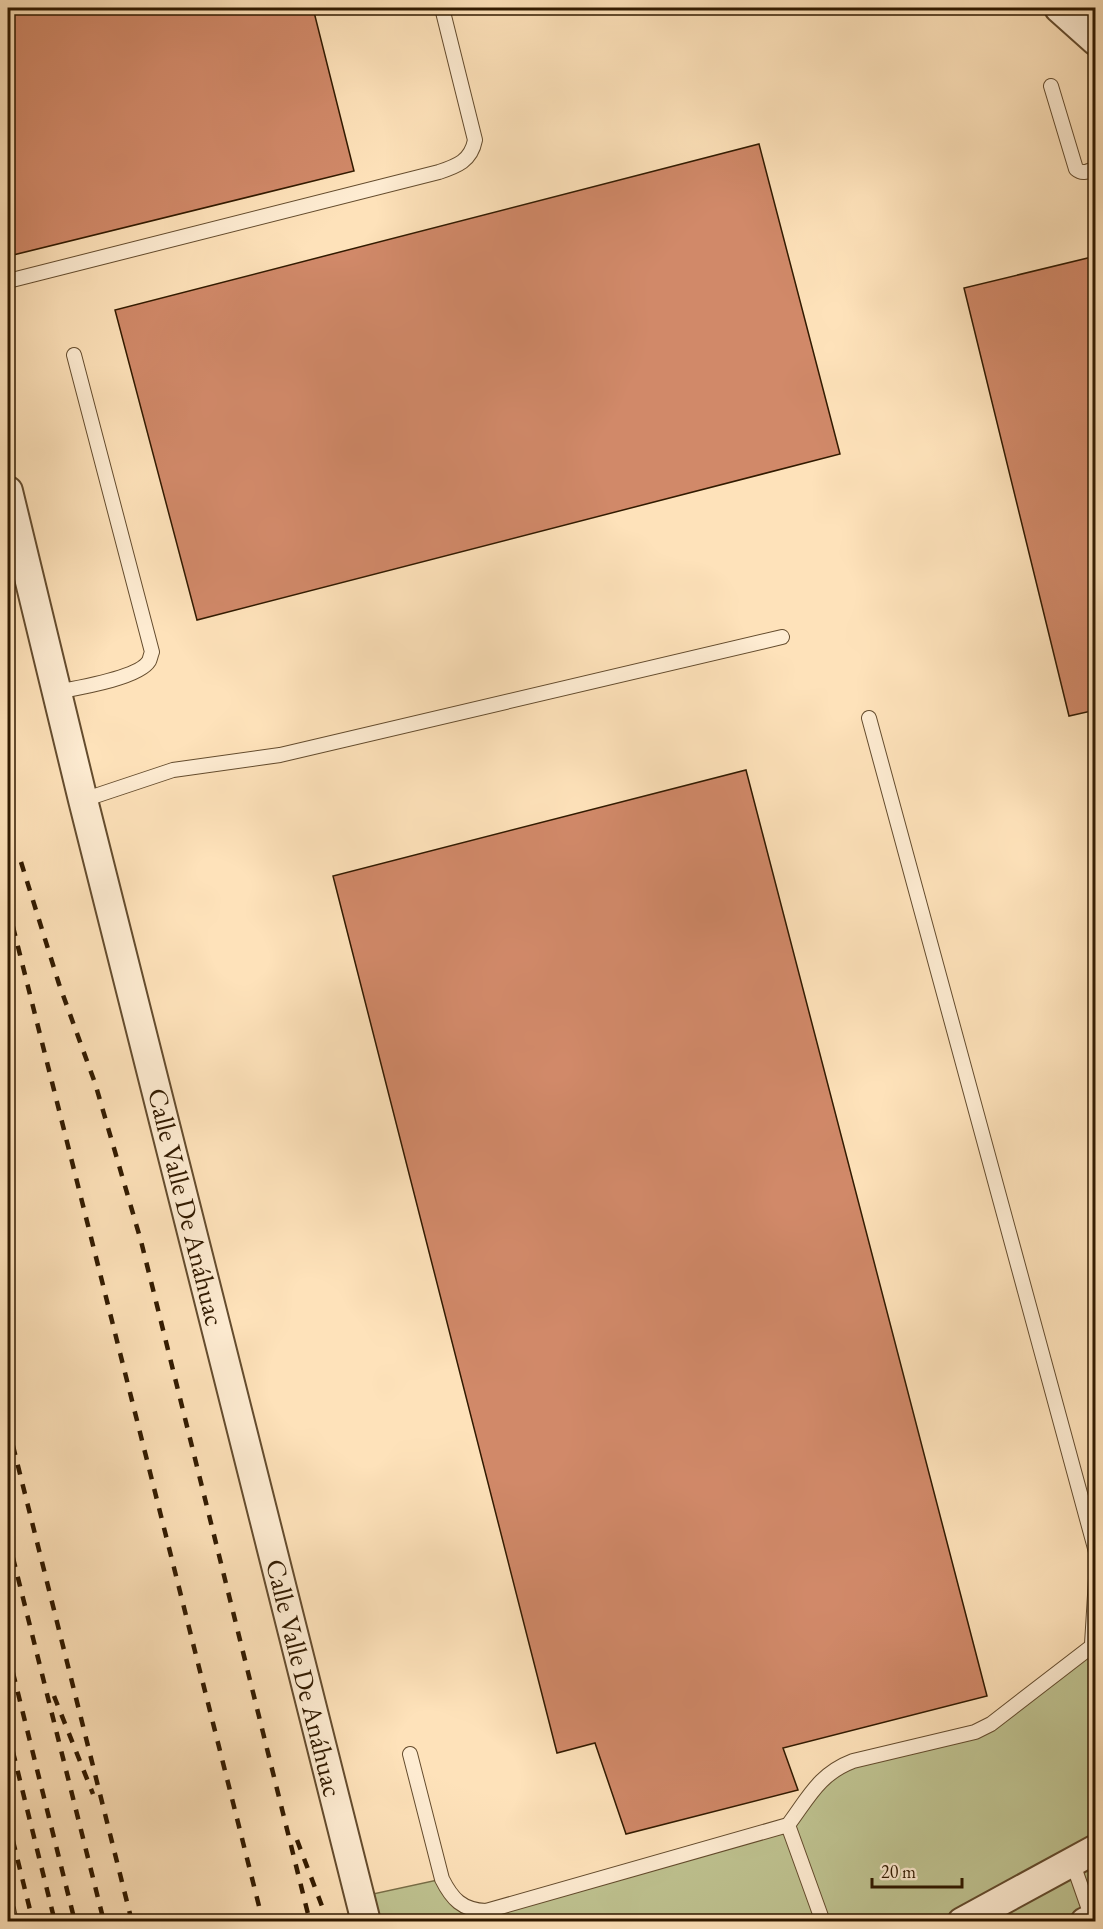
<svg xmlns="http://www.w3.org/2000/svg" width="1103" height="1929" font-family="'EB Garamond',serif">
	<rect width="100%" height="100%" fill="#fee2ba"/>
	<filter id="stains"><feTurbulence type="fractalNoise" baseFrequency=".00333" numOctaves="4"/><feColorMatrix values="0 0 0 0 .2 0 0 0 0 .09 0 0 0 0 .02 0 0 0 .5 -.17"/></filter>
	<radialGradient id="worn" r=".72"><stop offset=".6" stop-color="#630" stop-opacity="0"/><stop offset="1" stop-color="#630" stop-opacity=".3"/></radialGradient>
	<!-- green -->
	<path fill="#bfc391" stroke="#786e48" stroke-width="1.5" d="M1095,1649L1096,1917L1085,1921L366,1922L359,1897L442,1879L473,1910L788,1825L830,1772L975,1732Z"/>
	<!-- building -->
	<path fill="#d18969" stroke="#311a00" stroke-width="1.5" d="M8,8H313L354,171L13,255L8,232Z
		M759,144L840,454L197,620L115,310Z
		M1096,256V710L1069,716L964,288Z
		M746,770L987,1696L783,1748L798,1790L626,1834L595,1743L557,1753L333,876Z"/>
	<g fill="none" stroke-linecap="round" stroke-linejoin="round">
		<defs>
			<path id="service" d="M1051,86L1076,169C1083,175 1088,171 1096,168
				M8,281L439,172C457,166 471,161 475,140L442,8
				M56,692C77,688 139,678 149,661C150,659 151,654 152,652L74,355
				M869,718L1096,1552
				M83,800L173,770L280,755L782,637
				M1096,1579L1092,1644L1096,1656
				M410,1754L442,1879C452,1899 462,1910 486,1911L788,1825C809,1797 819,1774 853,1761L975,1732L991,1724L1096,1643
				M788,1825L823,1922
				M1072,1861L1093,1921
				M8,1909L11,1922"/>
			<path id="minor" d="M1059,8L1096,41
				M8,491L83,800L366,1922
				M962,1922L1096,1849
				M1085,1922L1096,1917"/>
		</defs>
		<!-- service casing -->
		<use href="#service" stroke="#644c2e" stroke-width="16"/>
		<!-- minor casing -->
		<use href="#minor" stroke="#644c2e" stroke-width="32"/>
		<!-- service -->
		<use href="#service" stroke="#feecd2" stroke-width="14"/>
		<!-- minor -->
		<use href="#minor" stroke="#feecd2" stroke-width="28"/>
		<!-- rail -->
		<path stroke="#311a00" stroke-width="4.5" stroke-dasharray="10 10" stroke-linecap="butt" d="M21,862L59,984L95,1083L141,1241L310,1922
			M8,907L263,1922
			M8,1426L132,1922
			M8,1538L104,1922
			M8,1653L75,1922
			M54,1696L93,1794
			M8,1732L55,1922
			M8,1821L33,1922
			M297,1840L328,1922"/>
	</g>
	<g text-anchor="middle" stroke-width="4.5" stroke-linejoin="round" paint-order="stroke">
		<!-- street labels -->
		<g font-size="27" fill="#311a00" stroke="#feecd2">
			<text transform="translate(186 1207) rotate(76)" y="9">Calle Valle De Anáhuac</text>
			<text transform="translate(304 1678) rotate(76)" y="9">Calle Valle De Anáhuac</text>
		</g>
	</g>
	<!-- margin -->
	<rect width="1103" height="1929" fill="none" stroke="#fee2ba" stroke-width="30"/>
	<rect x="9" y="9" width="1085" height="1911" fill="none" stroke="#311a00" stroke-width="3"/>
	<rect x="15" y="15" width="1073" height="1899" fill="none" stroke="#311a00" stroke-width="1.5"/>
	<!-- scale -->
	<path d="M872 1878v9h90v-9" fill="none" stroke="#311a00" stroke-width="3"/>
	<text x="881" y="1878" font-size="18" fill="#311a00" stroke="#feecd2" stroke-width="4.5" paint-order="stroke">20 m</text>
	<rect width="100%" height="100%" filter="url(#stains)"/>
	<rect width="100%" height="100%" fill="url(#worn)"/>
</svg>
